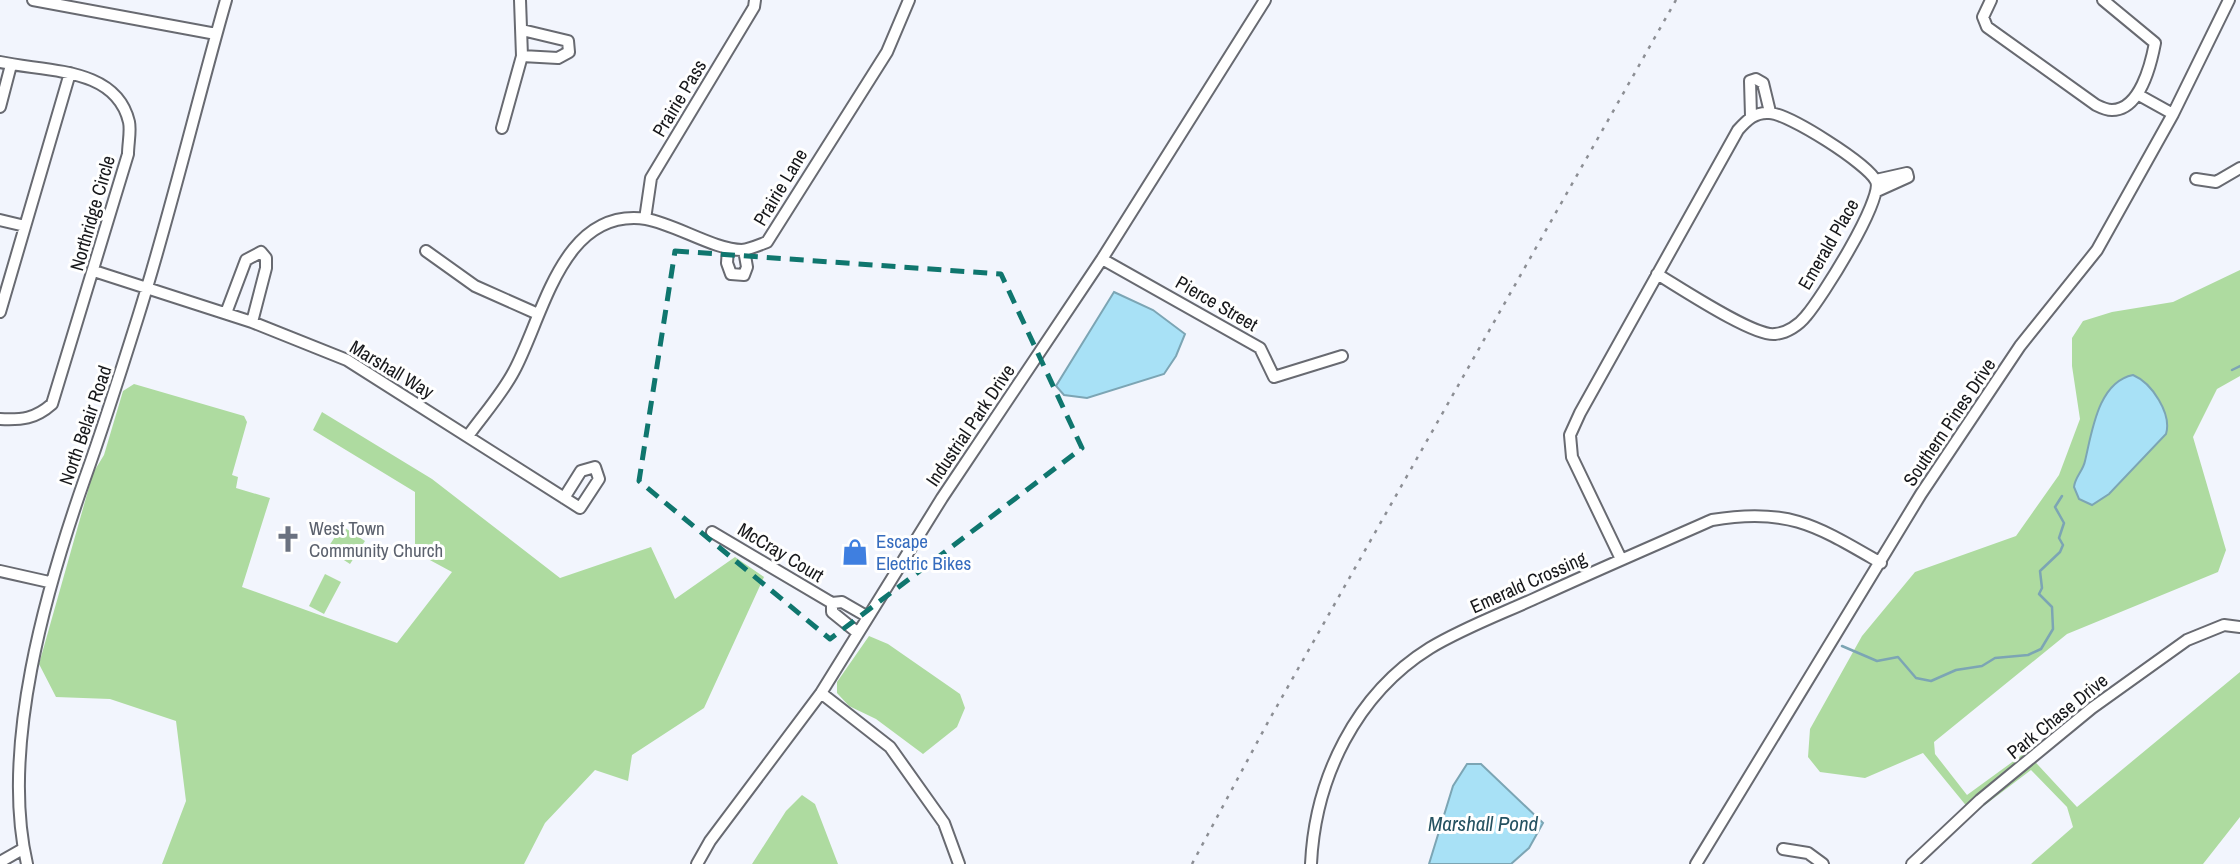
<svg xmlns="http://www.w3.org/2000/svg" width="2240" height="864" font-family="'Archivo Narrow',sans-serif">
	<rect width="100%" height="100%" fill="#f2f5fd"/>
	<!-- green -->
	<path fill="#aedba0" d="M2240,270V376L2217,389L2193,437L2226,550L2218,572L2067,634L1934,742L1935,754L1967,795L2026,752L2077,807L2240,672V817L2203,864H2031L2073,827L2067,807L2031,770L1973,814L1923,753L1865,778L1820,772L1808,757L1810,729L1862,636L1915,572L2016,536L2059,475L2080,419L2072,366V338L2083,321L2112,312L2173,302Z
		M134,384L244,416L247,422L232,475L238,477L236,488L270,498L242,587L397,643L452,572L415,552V492L313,430L322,412L432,479L560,578L651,547L675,599L735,557L764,577L704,708L632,755L628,781L595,770L545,823L524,864H162L186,801L176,721L110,699L56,697L39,664L93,473L104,455L123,391Z
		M342,526L365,541L350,564L327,549Z
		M325,574L341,582L324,614L309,606Z
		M869,636L888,644L960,694L965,708L957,727L923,754L876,719L849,706L837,693V682Z
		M802,795L815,804L838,864H752L786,811Z"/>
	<!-- water -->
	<path fill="#a8e1f6" stroke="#7ca5b4" stroke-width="2" d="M1114,292L1153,310L1185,334L1176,356L1164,374L1087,398L1064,395L1056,386Z
		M2133,375C2152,383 2172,414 2166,434L2109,494L2092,505L2079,499L2074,487C2075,477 2083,471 2085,461C2092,432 2098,382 2133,375Z
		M1467,764H1481L1543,823L1529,848L1511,864H1429L1453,786Z"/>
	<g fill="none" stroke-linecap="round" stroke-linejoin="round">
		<!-- stream -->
		<path stroke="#7ca5b4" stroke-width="2.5" d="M2232,370L2240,366
			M1842,646L1877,661L1898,657L1916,678L1931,681L1956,670L1982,666L1995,658L2028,655L2041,649L2053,629L2052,607L2039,594L2042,588L2040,571L2060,552L2063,545L2059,538L2064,523L2055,507L2062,496"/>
		<defs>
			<path id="minor" d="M33,0L216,34
				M1991,0L1983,17L1987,27L2096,105C2100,107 2107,110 2112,110C2140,110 2151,64 2155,43L2103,0
				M522,30L568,41L569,52L558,58L522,56
				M0,62C44,72 116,66 129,122C131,131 128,144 128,154L52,404C35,419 22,420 0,419
				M2137,94L2173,114
				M0,107L11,65
				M1751,116L1750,81L1756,79L1763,83L1770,112
				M502,128L522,56L520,0
				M2196,179L2216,182L2240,168
				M1876,180L1907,173L1908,177L1877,191
				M645,219L651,178L754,7L755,0
				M0,220L25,226
				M728,248L727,263L731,274L744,275L747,267L744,250
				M426,251L475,286L538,314
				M1102,259L1260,348L1274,377L1342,356
				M94,271L252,322L347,360L580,508L599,479L595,467L581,471L564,498
				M0,312L70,73
				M226,313L246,260L261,252L266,258V268L252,322
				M468,436C483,415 502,394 514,371C544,315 562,207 646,219C675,224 715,250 742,250C750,249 759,245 767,242L887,52L909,0
				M712,532L832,603L842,602L868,617
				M1621,559L1572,457L1570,435L1580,413L1738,130C1747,120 1755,112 1769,113C1788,113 1868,164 1876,181C1884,199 1821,299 1806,316C1799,325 1787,333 1775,334C1754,337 1679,287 1657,274
				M0,571L49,582
				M832,603V612L858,633
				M821,693L890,747L944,823L959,864
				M1783,849L1808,853L1823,864
				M0,862L21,850
				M27,864C0,748 46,589 85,478C104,425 121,371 138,317C171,212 196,105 226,0
				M697,864L710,841L821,693L942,498L1102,259L1265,0
				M1311,864C1315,778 1356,694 1430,648C1463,628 1501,614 1536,598C1595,571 1653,546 1712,520C1789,507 1817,526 1881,563
				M1696,864L1921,494L2020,346L2097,250L2173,114L2229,0
				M1912,864L1980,800L2092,708L2187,640L2224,625L2240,627"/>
		</defs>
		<!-- minor casing -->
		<use href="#minor" stroke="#686a71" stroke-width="14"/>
		<!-- minor -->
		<use href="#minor" stroke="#fff" stroke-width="10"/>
		<!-- rail -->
		<path stroke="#8c8e94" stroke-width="2.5" stroke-dasharray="3.5 7" stroke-linecap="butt" d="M1192,864L1268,722L1676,0"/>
	</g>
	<!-- marked area -->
	<path fill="none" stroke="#0f766e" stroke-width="5" stroke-dasharray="14 9" stroke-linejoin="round" d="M675,251L1001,274L1082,448L830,639L639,481Z"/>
	<!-- icons -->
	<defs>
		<symbol id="church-bare" viewBox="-9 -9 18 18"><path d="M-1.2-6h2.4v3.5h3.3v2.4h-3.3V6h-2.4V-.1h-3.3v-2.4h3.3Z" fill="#6b7280" stroke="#fff" stroke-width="2.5" paint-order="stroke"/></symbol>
		<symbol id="shop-bare" viewBox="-9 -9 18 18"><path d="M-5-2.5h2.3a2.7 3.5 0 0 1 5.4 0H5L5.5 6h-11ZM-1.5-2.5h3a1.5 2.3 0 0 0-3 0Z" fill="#3f7fe0" stroke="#fff" stroke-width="2.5" paint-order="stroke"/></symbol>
	</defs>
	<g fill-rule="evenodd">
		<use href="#church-bare" x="269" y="520" width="38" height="38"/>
		<use href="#shop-bare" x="836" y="533" width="38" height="38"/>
	</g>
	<g text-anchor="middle" stroke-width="6" stroke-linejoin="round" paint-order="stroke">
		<!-- street labels -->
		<g font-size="19" fill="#17181b" stroke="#fff">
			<text transform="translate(679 98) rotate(-59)" y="7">Prairie Pass</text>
			<text transform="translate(780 187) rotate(-59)" y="7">Prairie Lane</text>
			<text transform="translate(92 213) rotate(-74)" y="7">Northridge Circle</text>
			<text transform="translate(1828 244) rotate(-60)" y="7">Emerald Place</text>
			<text transform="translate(1217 303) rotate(30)" y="7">Pierce Street</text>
			<text transform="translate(392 369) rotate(31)" y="7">Marshall Way</text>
			<text transform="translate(1949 422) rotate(-56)" y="7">Southern Pines Drive</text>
			<text transform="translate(85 425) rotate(-71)" y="7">North Belair Road</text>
			<text transform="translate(970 425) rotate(-56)" y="7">Industrial Park Drive</text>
			<text transform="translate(781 552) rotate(31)" y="7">McCray Court</text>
			<text transform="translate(1528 582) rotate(-24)" y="7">Emerald Crossing</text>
			<text transform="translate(2057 716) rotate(-39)" y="7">Park Chase Drive</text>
		</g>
		<!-- worship labels -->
		<g font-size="19" fill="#5b616d" stroke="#fff" text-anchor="start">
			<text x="309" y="535">West Town<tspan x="309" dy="22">Community Church</tspan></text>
		</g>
		<!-- shop labels -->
		<g font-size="19" fill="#366cbe" stroke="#fff" text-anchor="start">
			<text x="876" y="548">Escape<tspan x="876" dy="22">Electric Bikes</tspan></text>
		</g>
		<!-- water labels -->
		<g font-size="21" font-style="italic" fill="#255261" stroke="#fff">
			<text x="1483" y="831">Marshall Pond</text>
		</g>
	</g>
</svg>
